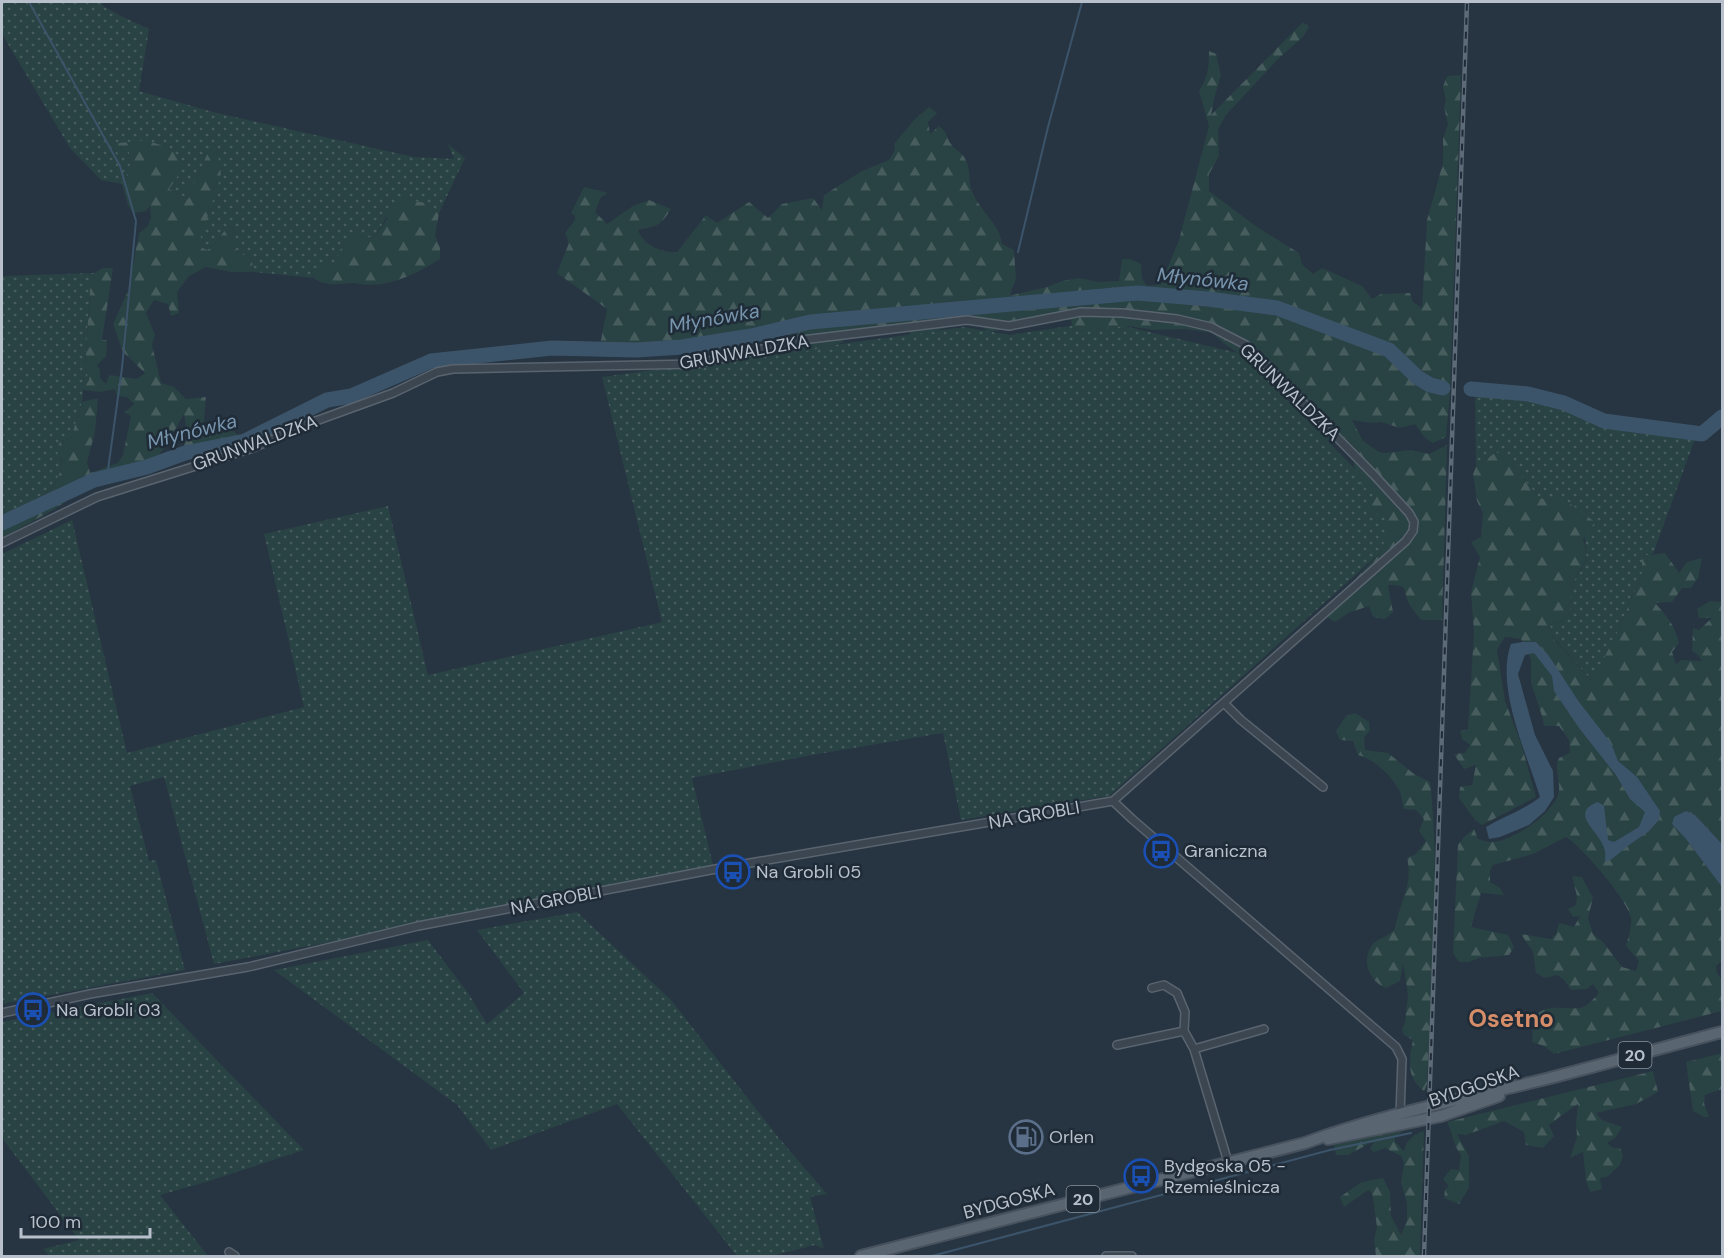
<svg xmlns="http://www.w3.org/2000/svg" width="1724" height="1258" font-family="'DM Sans',sans-serif">
	<defs>
		<pattern id="grass-dots" width="8" height="8" patternUnits="userSpaceOnUse" patternTransform="scale(1.5)"><rect width="8" height="8" fill="#294243"/><path d="M2 2h.1M6 6h.1" fill="none" stroke="#465c5d" stroke-width="1.8" stroke-linecap="round"/></pattern>
		<pattern id="forest-firs" width="22" height="20" patternUnits="userSpaceOnUse" patternTransform="scale(1.5)"><rect width="22" height="20" fill="#294243"/><path d="M5 1l3.5 6h-7zM16 11l3.5 6h-7z" fill="#465c5d"/></pattern>
	</defs>
	<rect width="100%" height="100%" fill="#273542"/>
	<!-- grass -->
	<path fill="url(#grass-dots)" d="M2,2H102L103,6L121,16L149,29L139,91L213,112L414,157L454,159L448,144L465,158L439,213L433,211L425,203L386,218L374,238L354,236L343,265L311,270L313,278L253,272L252,260L233,249L226,229L212,247L207,250L197,246L218,155L210,149L194,184L190,200L169,189L129,152C132,165 129,172 122,184L101,180L70,148L2,34Z
		M94,273L90,290L85,367L89,380L83,390L82,402L71,438L60,442L62,468L52,489L2,518V276Z
		M1103,321L1242,354L1406,521L1402,533L1109,796L961,820L943,733L812,755L692,778L714,869L214,964L164,777L130,786L149,861L156,860L185,970L2,1004V554L72,520L127,753L304,707L264,534L388,506L428,675L662,622L602,377L964,327L1010,335Z
		M1510,385L1568,398L1607,419L1632,424L1629,432L1695,439L1653,554L1642,556V573L1618,631L1593,682L1553,637L1550,625L1562,621L1570,612C1569,603 1569,592 1573,583C1577,574 1584,569 1586,558C1588,545 1581,524 1578,510L1565,500H1547L1540,498L1509,462L1496,452L1476,467L1475,398L1485,386Z
		M577,912L671,1000L778,1137L827,1194L810,1197L824,1249L815,1245L771,1256H737L617,1104L491,1150L457,1105L274,970L428,940L468,993L487,1024L524,993L477,930Z
		M152,993L304,1150L206,1182L160,1195L208,1256H50L43,1249L79,1240L2,1138V1022Z"/>
	<!-- forest -->
	<path fill="url(#forest-firs)" d="M1303,22L1309,27L1303,37L1278,59L1226,115L1218,129L1219,156L1209,174V191L1257,227L1299,253L1302,264L1313,274L1322,268L1362,286L1372,299L1381,294L1410,293L1413,302L1422,308L1427,220L1443,163V139L1448,124L1444,107L1446,100L1443,87L1447,76L1461,75L1450,393L1446,437L1433,443L1425,438L1415,424L1400,428L1381,422L1371,423L1352,420L1363,441L1379,452L1385,453L1411,450L1429,454L1447,445L1442,620H1421C1417,615 1412,609 1409,604C1402,588 1410,585 1388,585L1393,612L1385,619L1373,617L1369,606L1348,613L1335,622L1324,615L1326,610L1383,550L1386,518L1368,510L1374,496L1357,480L1353,460L1340,444L1320,438L1305,418L1296,402L1254,363L1226,345L1212,333L1186,329L1154,330L1129,326L1092,329L1073,328L1071,320L1048,315L1024,319L1015,328L988,332L976,320C958,319 952,327 935,331C927,333 919,334 911,335L905,325L851,335L841,343L804,352L788,332L725,346L674,353L598,355L607,309L557,273L569,243L565,233L575,220V216L571,213L584,187L608,193L601,197L595,212L607,224L633,206L649,200L671,209C660,227 656,226 638,230C643,245 662,253 677,252L706,215L717,223L749,202L768,218L782,204L813,198L822,210L824,195L862,171L889,160L895,150L894,144L914,120L929,107L937,113L928,122L930,134L939,126C949,134 945,136 951,144C954,149 961,152 964,157C971,167 968,179 971,188C977,209 1000,223 1002,244L1014,250L1016,279L1009,296L1047,287L1062,281L1079,278L1098,282L1119,281L1122,259H1130L1141,264L1142,279L1147,286L1161,284L1179,240L1209,126L1199,91C1208,78 1209,67 1209,51L1216,54L1221,75L1214,99L1211,115Z
		M146,140C167,148 177,147 181,171L169,189L189,199L187,184H194L210,148L218,155L221,176L198,246L207,250L212,247L226,229L233,228V249L252,260L253,272H231L206,267L189,276L177,292L179,313L171,316L168,304L154,300L146,313L155,335L152,345L161,383L174,387L186,399L206,397L203,430L229,427L242,439L204,450L180,461L187,434L184,414L168,442L146,473L88,487L53,510L2,538V518L52,489L62,468V458L58,457L57,449L60,442L71,438L82,402L98,398L95,432L87,462L90,473L118,463L123,455L131,416L125,412L134,404L127,397L117,396L115,389L100,392L83,390L89,380L85,367L90,290L94,273L103,268H113L102,340H107L106,356L97,365L100,370V378L106,384L109,375L137,379L145,373L123,352L113,324L128,291L139,233L148,226L151,218L150,206L146,211L133,213L128,205L122,184C129,172 132,165 129,152L119,154L110,146L119,143Z
		M401,198L425,203L433,211L439,213L435,235L440,248V259C420,272 394,285 369,285C364,285 359,284 354,283C336,283 330,288 313,278L311,269L323,266L343,265L337,253L354,236L374,238Z
		M1496,452L1509,462L1540,498L1547,500H1565L1595,522L1583,539C1591,563 1582,564 1573,583C1569,592 1570,603 1570,612L1562,621L1550,625L1553,638L1592,681L1618,631L1642,573V556L1665,553L1679,573L1687,562L1702,558L1698,578L1691,588H1682L1672,602L1655,603C1667,616 1675,626 1679,643L1672,652L1676,664L1681,660L1702,661L1698,655L1692,651L1693,628L1699,630L1712,618H1699L1697,609L1710,601L1722,602V844L1695,815L1672,824L1686,839L1722,887V961L1716,966L1717,973L1722,980V1011L1554,1054L1544,1046L1532,1042C1533,1035 1532,1025 1535,1018C1542,1002 1568,1010 1580,1008C1587,1006 1594,999 1599,993L1593,984L1587,989L1571,990L1564,980L1557,975L1545,978L1536,973L1533,952L1521,934L1551,939L1556,934L1559,923L1574,927L1580,916L1573,917L1568,909L1576,905L1577,896L1572,876L1582,877L1593,898L1588,918L1593,934L1603,942L1622,967L1636,971L1639,961L1626,946C1628,938 1632,926 1631,918C1628,900 1582,847 1566,837L1533,854L1493,865L1490,871V882L1500,888L1504,895L1481,893L1471,927L1508,935L1514,947L1509,955L1479,958L1469,962H1459L1453,953L1458,845L1464,837L1474,829L1478,839C1482,840 1487,842 1491,842C1512,842 1557,812 1559,790C1560,779 1554,768 1559,758L1570,753L1569,740L1559,726H1544L1542,716L1531,683V659L1521,639L1505,637L1497,650L1505,701L1521,743L1536,797L1482,825L1475,820L1459,798L1460,787L1472,785L1476,765L1464,769L1454,754L1465,753L1470,745L1462,739L1460,731L1468,729L1474,632L1471,593L1480,557L1471,542L1481,537L1483,513L1477,501L1473,474L1476,467Z
		M1355,713L1369,722L1370,730L1364,738L1365,750L1388,753L1414,774L1430,782C1441,878 1431,986 1427,1084L1424,1091C1406,1078 1409,1059 1413,1040L1404,1035L1402,1030L1405,1022L1408,994L1403,963L1400,981L1386,988C1368,981 1360,958 1374,943C1379,938 1389,936 1394,930C1396,926 1397,917 1399,912C1405,893 1412,879 1407,858L1416,854L1426,841L1419,831L1424,819L1416,810L1404,809C1402,803 1402,795 1399,790C1391,775 1374,759 1358,755L1353,741L1340,740L1336,731L1346,716Z
		M1722,1053V1089L1705,1095L1704,1103L1709,1117H1704L1693,1111L1686,1062Z
		M1653,1071L1658,1092L1636,1104L1596,1113L1602,1120L1622,1127L1616,1137L1607,1143L1613,1148H1620L1623,1155L1620,1165L1607,1177L1600,1178L1602,1189L1590,1192L1586,1181L1583,1152L1570,1158L1577,1137L1576,1123L1578,1104L1562,1115L1549,1125L1554,1136L1543,1148L1526,1145L1524,1132L1504,1121L1466,1135L1457,1134L1469,1156V1188L1459,1204L1444,1198L1445,1190L1449,1186L1443,1179L1451,1169L1459,1170L1461,1155C1453,1145 1453,1133 1447,1122Z
		M1398,1127L1406,1129L1395,1137V1142L1404,1151C1406,1140 1413,1135 1424,1131L1420,1256H1376L1374,1240L1377,1227L1372,1193L1368,1190L1344,1207L1340,1197L1362,1182L1383,1178L1390,1192L1391,1216L1401,1235L1407,1221V1203L1401,1183L1404,1163L1401,1156L1385,1148L1374,1152L1370,1149L1374,1141L1348,1155H1336L1334,1145C1356,1141 1376,1132 1398,1127Z"/>
	<!-- water -->
	<path fill="#3c546a" d="M1522,642H1536L1549,656L1579,702L1611,743L1618,761L1637,777L1660,811L1659,820L1648,832L1629,845L1612,859L1605,862C1605,858 1606,852 1604,848C1599,831 1568,813 1598,802L1604,806L1608,840L1614,842L1639,827L1645,812L1630,799L1616,775L1579,728L1554,691L1552,676L1534,653L1525,655L1518,674L1535,735L1553,771L1554,797L1545,811L1529,825L1500,837L1489,839L1486,827C1504,816 1524,810 1540,797C1527,754 1495,687 1511,644Z
		M1686,811L1695,815L1722,844V887L1686,839L1672,824L1674,817Z"/>
	<g fill="none" stroke-linecap="round" stroke-linejoin="round">
		<!-- stream -->
		<path stroke="#3c546a" stroke-width="2" d="M29,2L120,166L136,221L122,368L107,477
			M1018,252L1048,127L1082,2
			M932,1256L1330,1150L1411,1133"/>
		<!-- river -->
		<path stroke="#3c546a" stroke-width="15" d="M1471,389L1528,394L1564,403L1604,421L1702,434L1722,417
			M2,523L94,480L147,467L185,453L245,441L327,400L351,396L431,361L552,348L636,350L682,347L751,336L810,322L1137,293L1208,299L1277,308L1389,350L1417,377L1430,385L1443,388"/>
		<defs>
			<path id="minor" d="M2,543L97,497L253,448L313,422L393,393L437,372L453,369L696,364L802,340L967,320L1009,326L1081,312L1122,313L1177,319L1211,327L1246,345L1375,476L1409,513L1414,522L1413,531L1406,541L1113,801
				M1224,703L1241,720L1323,787
				M1113,801L1132,819L1396,1047L1402,1059L1400,1115
				M1152,988L1164,985L1177,993L1185,1012L1184,1031L1194,1049L1228,1162
				M2,1013L90,994L248,967L418,926L721,868L1113,801
				M1117,1045L1184,1031
				M1194,1049L1264,1029
				M229,1252L235,1256
				M1106,1256H1132"/>
			<path id="primary" d="M1328,1139L1441,1116L1499,1096
				M861,1256L1305,1143C1383,1114 1465,1099 1546,1079C1605,1064 1664,1047 1722,1032"/>
		</defs>
		<!-- minor casing -->
		<use href="#minor" stroke="#59646f" stroke-width="10"/>
		<!-- primary casing -->
		<use href="#primary" stroke="#48525e" stroke-width="14"/>
		<!-- minor -->
		<use href="#minor" stroke="#3b4651" stroke-width="7"/>
		<!-- primary -->
		<use href="#primary" stroke="#596671" stroke-width="10"/>
		<defs>
			<path id="rail" d="M1424,1256L1467,2"/>
		</defs>
		<!-- rail casing -->
		<use href="#rail" stroke="#5d6b78" stroke-width="4.5"/>
		<!-- rail -->
		<use href="#rail" stroke="#1f2b37" stroke-width="2" stroke-dasharray="7" stroke-linecap="butt"/>
	</g>
	<!-- icons -->
	<defs>
		<symbol id="bus-ring" viewBox="-11 -11 22 22"><circle r="9.5" fill="#1f2b37" stroke="#1a4fb4" stroke-width="1.5"/><path d="M-5-6H5V4H4V6H2V4H-2V6H-4V4H-5ZM-3.5-4V0h7V-4ZM-3.5 1.2v1.5H-2V1.2ZM2 1.2v1.5H3.5V1.2Z" fill="#1a4fb4"/></symbol>
		<symbol id="fuel-ring" viewBox="-11 -11 22 22"><circle r="9.5" fill="#1f2b37" stroke="#5c6f8a" stroke-width="1.5"/><path d="M-5.5-6h7V0h2V4h1.3V-2.5L3-4.5l.8-.8L6-3V5H2.5V1h-1V6h-7ZM-4.2-4.7v3.2H.2V-4.7Z" fill="#5c6f8a"/></symbol>
	</defs>
	<g fill-rule="evenodd">
		<use href="#bus-ring" x="1142" y="832" width="38" height="38"/>
		<use href="#bus-ring" x="714" y="853" width="38" height="38"/>
		<use href="#bus-ring" x="14" y="991" width="38" height="38"/>
		<use href="#fuel-ring" x="1007" y="1118" width="38" height="38"/>
		<use href="#bus-ring" x="1122" y="1157" width="38" height="38"/>
	</g>
	<g text-anchor="middle" stroke-width="5" stroke-linejoin="round" paint-order="stroke">
		<!-- shield labels -->
		<g fill="#1f2b37" stroke="#8a949f" stroke-width="1.5">
			<rect x="1618.5" y="1042" width="33" height="26" rx="4.5"/>
			<rect x="1066.5" y="1186" width="33" height="26" rx="4.5"/>
		</g>
		<g font-size="16" font-weight="bold" fill="#b8c1cb">
			<text x="1635" y="1061">20</text>
			<text x="1083" y="1205">20</text>
		</g>
		<!-- street labels -->
		<g font-size="18" fill="#b8c1cb" stroke="#1f2b37">
			<text transform="translate(744 352) rotate(-10)" y="6">GRUNWALDZKA</text>
			<text transform="translate(1290 392) rotate(44)" y="6">GRUNWALDZKA</text>
			<text transform="translate(255 443) rotate(-20)" y="6">GRUNWALDZKA</text>
			<text transform="translate(1034 815) rotate(-10)" y="6">NA GROBLI</text>
			<text transform="translate(556 900) rotate(-11)" y="6">NA GROBLI</text>
			<text transform="translate(1474 1086) rotate(-19)" y="6">BYDGOSKA</text>
			<text transform="translate(1009 1201) rotate(-15)" y="6">BYDGOSKA</text>
		</g>
		<!-- poi labels -->
		<g font-size="18" fill="#b8c1cb" stroke="#1f2b37" text-anchor="start">
			<text x="1184" y="857">Graniczna</text>
			<text x="756" y="878">Na Grobli 05</text>
			<text x="56" y="1016">Na Grobli 03</text>
			<text x="1049" y="1143">Orlen</text>
			<text x="1164" y="1172">Bydgoska 05 -<tspan x="1164" dy="21">Rzemieślnicza</tspan></text>
		</g>
		<!-- water labels -->
		<g font-size="20" font-style="italic" fill="#7895ae" stroke="#1f2b37">
			<text transform="translate(1203 279) rotate(6)" y="7">Młynówka</text>
			<text transform="translate(714 318) rotate(-10)" y="7">Młynówka</text>
			<text transform="translate(192 431) rotate(-14)" y="7">Młynówka</text>
		</g>
		<!-- district labels -->
		<g font-size="24" font-weight="bold" fill="#d58d69" stroke="#1f2b37">
			<text x="1511" y="1027">Osetno</text>
		</g>
	</g>
	<!-- border -->
	<rect width="1724" height="1258" fill="none" stroke="#b8c1cb" stroke-width="6"/>
	<!-- scale -->
	<path d="M21 1228v9h129v-9" fill="none" stroke="#b8c1cb" stroke-width="3"/>
	<text x="30" y="1228" font-size="18" fill="#b8c1cb" stroke="#1f2b37" stroke-width="4.5" paint-order="stroke">100 m</text>
</svg>
